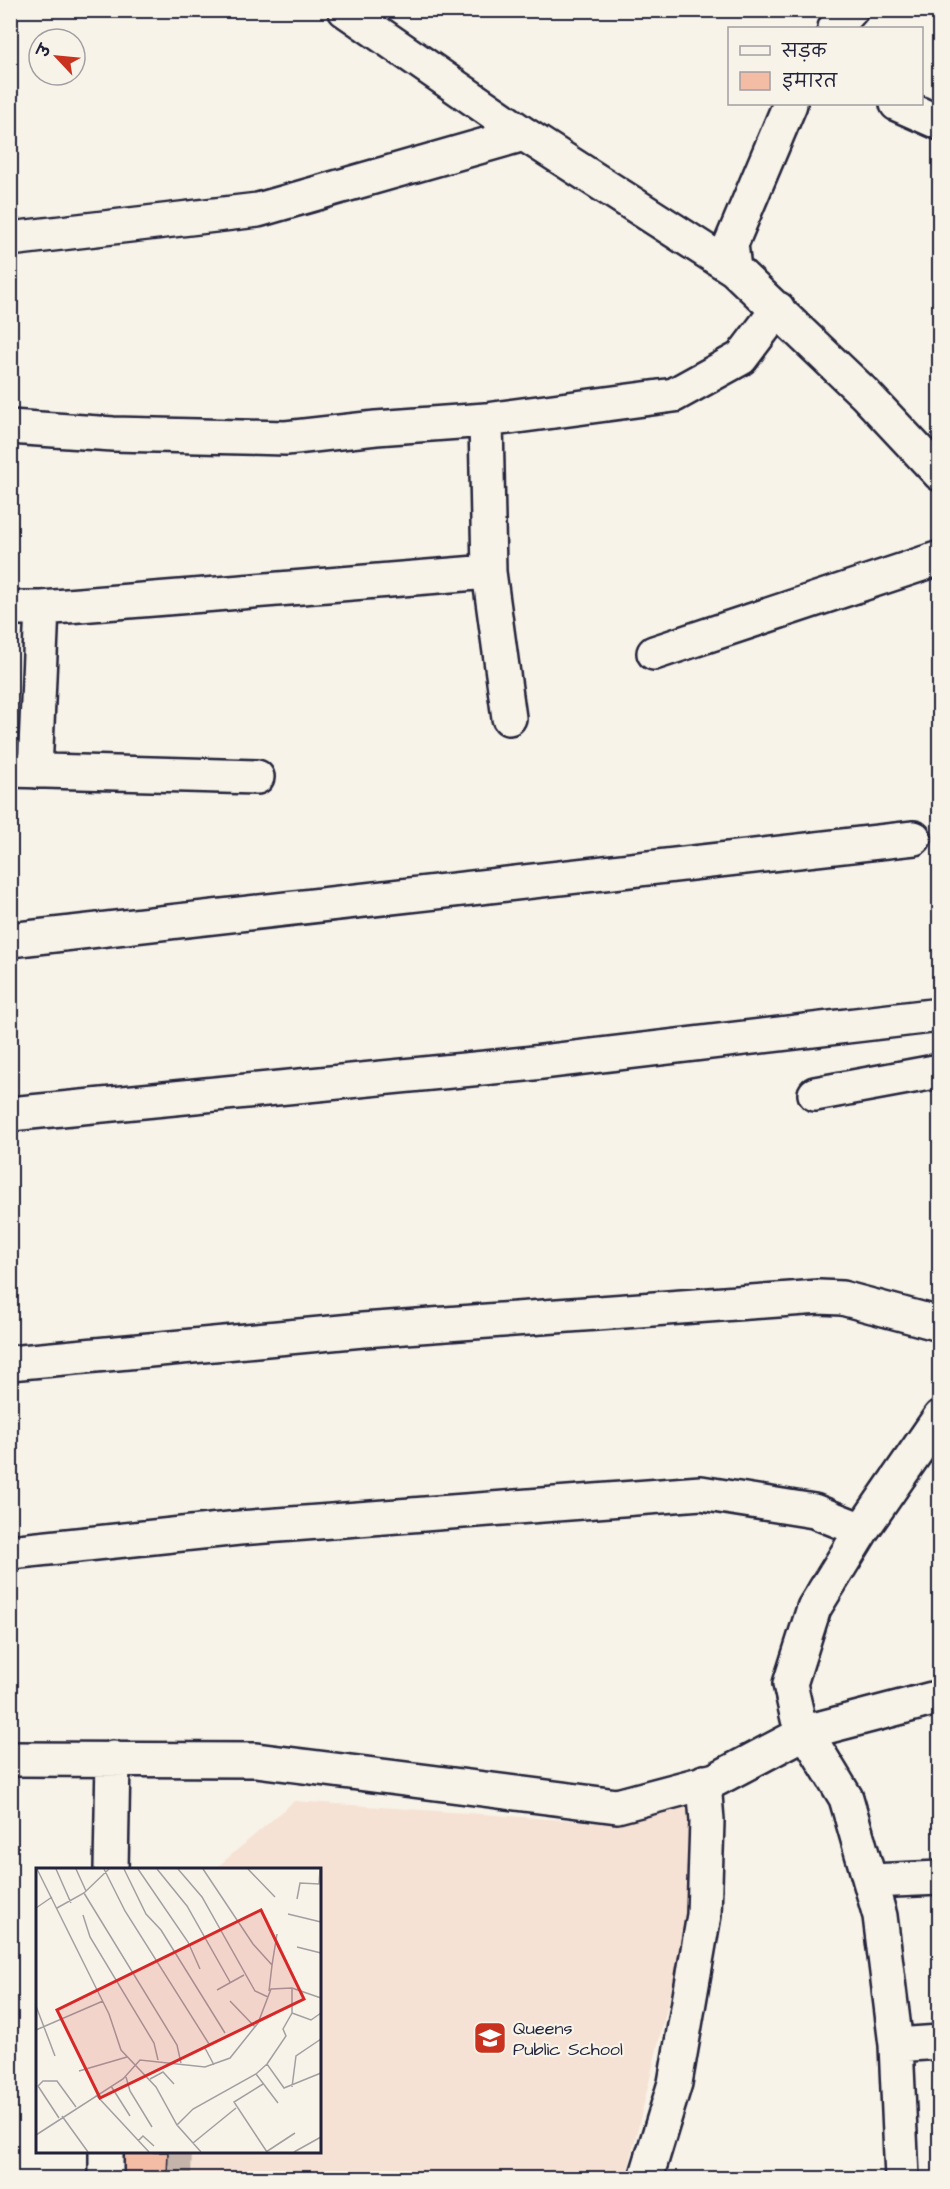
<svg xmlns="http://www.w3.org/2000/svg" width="950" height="2189" font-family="'Architects Daughter','Playpen Sans Deva',sans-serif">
	<rect width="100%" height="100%" fill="#f7f3e8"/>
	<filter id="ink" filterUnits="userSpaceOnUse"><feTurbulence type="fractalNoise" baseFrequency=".0167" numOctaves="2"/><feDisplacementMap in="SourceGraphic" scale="12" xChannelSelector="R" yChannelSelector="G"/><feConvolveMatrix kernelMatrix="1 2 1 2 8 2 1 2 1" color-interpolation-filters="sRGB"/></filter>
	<g filter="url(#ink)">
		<!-- built -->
		<path fill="#f6e2d4" d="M294,1801L609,1823L689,1805L687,1924L626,2178H118L119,2152H320V1870L215,1869Z"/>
		<!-- shadow -->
		<path fill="#0003" d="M120,2152H192L191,2178H119Z"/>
		<!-- building -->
		<path fill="#f2bca5" stroke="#22223b" stroke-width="1.5" d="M119,2152H168L167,2178H118Z"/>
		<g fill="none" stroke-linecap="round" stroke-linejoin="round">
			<defs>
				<path id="minor" d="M345,10L524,134
					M835,28L851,10
					M790,104L731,244L734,269L865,394L940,474
					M897,104L940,123
					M10,239L258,210L524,134L734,269
					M486,420L489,572L509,718
					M10,427L113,434L286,438L376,428L486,420L674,395L741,358L778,309
					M10,608H42L489,572
					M654,653L940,558
					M10,770L257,777
					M35,771L42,608
					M10,940L914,838
					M815,1094L940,1071
					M10,1114L525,1064L940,1015
					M10,1363L363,1330L819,1297L842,1298L940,1324
					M10,1552L239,1528L701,1493L814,1511L862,1530
					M10,1759L256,1760L617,1806L715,1780L806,1732L940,1697
					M111,1870L113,1758
					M871,1881L940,1878
					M896,2045L940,2042
					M106,2178V2152
					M646,2178L675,2083L704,1915L707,1821L704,1782
					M902,2178L896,2045L880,1916L846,1798L798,1719L790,1684L814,1608L862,1530L940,1417"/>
			</defs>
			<!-- minor casing -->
			<use href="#minor" stroke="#22223b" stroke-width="38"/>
			<!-- minor -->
			<use href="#minor" stroke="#f7f3e8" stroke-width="33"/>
		</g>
	</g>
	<!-- icons -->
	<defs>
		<symbol id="school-square" viewBox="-11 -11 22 22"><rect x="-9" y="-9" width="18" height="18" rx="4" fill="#c8321e" stroke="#f7f3e8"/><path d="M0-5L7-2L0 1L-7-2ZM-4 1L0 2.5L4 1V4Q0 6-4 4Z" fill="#fff"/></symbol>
	</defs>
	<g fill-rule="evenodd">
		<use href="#school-square" x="471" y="2019" width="38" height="38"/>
	</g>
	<g text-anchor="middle" stroke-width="4.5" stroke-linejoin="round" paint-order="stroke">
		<!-- poi labels -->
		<g font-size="18" fill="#22223b" stroke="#f7f3e8" text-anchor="start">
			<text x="513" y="2034">Queens<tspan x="513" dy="21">Public School</tspan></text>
		</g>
	</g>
	<!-- overview -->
	<g transform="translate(36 1868)">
		<rect width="285" height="285" fill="#f7f3e8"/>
		<path fill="none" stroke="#a29fa3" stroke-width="1.5" d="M1,1L73,146L85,182L120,219L141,257L165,284M20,1L35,35M40,1L50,23M68,1L89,43L173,176L169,180L178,197M88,1L110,46L125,62L189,165M102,1L152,74L164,101M121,1L151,38L194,114M142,1L166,29L219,123L232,129M167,1L217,76L236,97L233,123M212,1L239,29M48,25L141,177L145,195M261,31L264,15L283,16L284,1M0,40L16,29M21,40L48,25L73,1M252,46L285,54M47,47L54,69L118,175L122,192M261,79L285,85M236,97L241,66M181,122L208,107M194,133L219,159M0,138L19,188M256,145L275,152L285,145M0,162L67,133M231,196L250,168L247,161L256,145V120M43,203L91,189M220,206L242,235M90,209L94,223L116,259M114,211L127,204L138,216M227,216L198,234L231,284M75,218L94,248M256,219L260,188L285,171M60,227L113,284M26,248L52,284M23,250L2,218L7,213H21L40,239M141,257L157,241L220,206L231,196L248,220L285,205M0,267L87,211L104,192L169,199L194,190L222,155L235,121L256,120L285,130M102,273L107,268L118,278M157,275L200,240M230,284L259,265M258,284L285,269"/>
		<path fill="#d62828" fill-opacity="0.15" stroke="#d62828" stroke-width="3" d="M225,42L268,131L64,230L21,142Z"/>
		<rect width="285" height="285" fill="none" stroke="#22223b" stroke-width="3"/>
	</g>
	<!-- margin -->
	<rect width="950" height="2189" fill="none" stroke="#f7f3e8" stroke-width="36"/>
	<rect x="18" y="18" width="914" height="2153" fill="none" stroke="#22223b" stroke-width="2" filter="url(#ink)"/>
	<!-- legend -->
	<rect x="728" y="27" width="195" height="78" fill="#f7f3e8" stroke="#a29fa3" stroke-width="1.5"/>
	<rect x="740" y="46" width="30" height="9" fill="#f7f3e8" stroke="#a29fa3" stroke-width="1.5"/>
	<text x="782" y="57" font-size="18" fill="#22223b">सड़क</text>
	<rect x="740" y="72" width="30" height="18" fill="#f2bca5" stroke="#a29fa3" stroke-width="1.5"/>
	<text x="782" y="87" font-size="18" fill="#22223b">इमारत</text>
	<!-- north arrow -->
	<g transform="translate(57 57) rotate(296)"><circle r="28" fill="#f7f3e8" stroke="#a29fa3" stroke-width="1.5"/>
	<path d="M0-4.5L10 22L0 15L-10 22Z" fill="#c8321e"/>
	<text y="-9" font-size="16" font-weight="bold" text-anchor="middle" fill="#22223b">उ</text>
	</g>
</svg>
